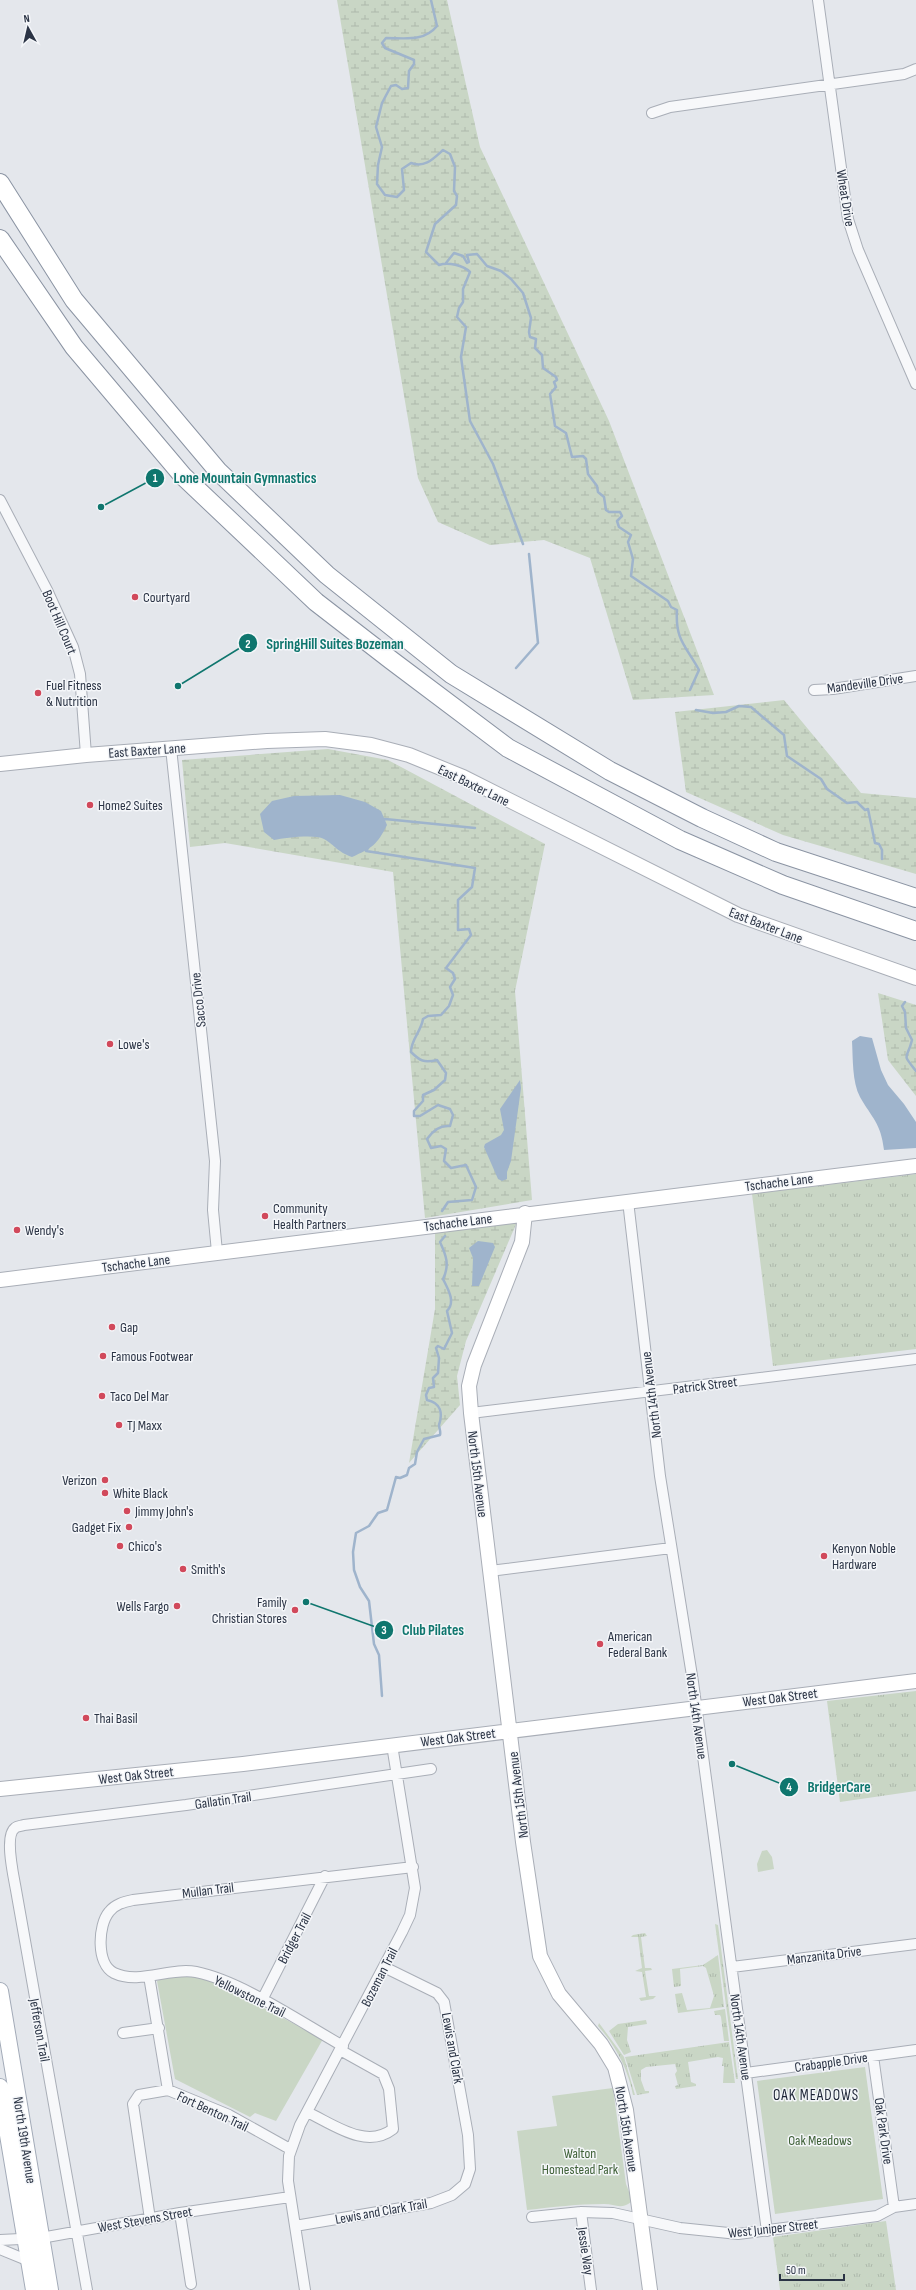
<svg xmlns="http://www.w3.org/2000/svg" width="916" height="2290" font-family="'Sofia Sans Condensed',sans-serif">
	<defs>
		<pattern id="grass-tufts" width="24" height="20" patternUnits="userSpaceOnUse"><rect width="24" height="20" fill="#c9d6c5"/><path d="M3 7l-1-3M5 7V3M7 7l1-3M15 17l-1-3M17 17v-4M19 17l1-3" fill="none" stroke="#adb8ab"/></pattern>
		<pattern id="wetland-marsh" width="20" height="14" patternUnits="userSpaceOnUse"><rect width="20" height="14" fill="#c9d6c5"/><path d="M1 5h8M5 5V1M11 12h8M15 12V8" fill="none" stroke="#adb8ab"/></pattern>
	</defs>
	<rect width="100%" height="100%" fill="#e4e7ec"/>
	<!-- grass -->
	<path fill="url(#grass-tufts)" d="M916,1174V1349L773,1366L752,1194Z
		M916,1691V1791L840,1802L827,1701Z
		M715,1924L718,1925L738,2079H736Z
		M645,1933L647,1936L641,1937L645,1968H651L652,1970L645,1971L649,1996H656L653,1999L641,2001L639,1998L646,1997L642,1972L635,1971L642,1968L638,1937H631L633,1935Z
		M718,1955L724,2007L678,2013L675,1994L682,1993L687,2010L710,2008L714,1996L706,1968L703,1966L680,1969L681,1986L674,1987L672,1969L703,1965Z
		M725,2009L729,2041H724L721,2017L720,2015H715L714,2011Z
		M646,2020L647,2024L628,2027L627,2040L631,2052L624,2055L609,2031L618,2024Z
		M599,2023L624,2057L635,2095H633C628,2069 616,2046 598,2026Z
		M729,2042L735,2083H723L724,2066H722L723,2058L718,2057L688,2062L691,2082L696,2084V2086L676,2089L675,2086L678,2085L675,2074L677,2071L675,2064L646,2067L641,2070V2080L645,2091H649V2093L637,2095L625,2057Z
		M886,2221L896,2290H780L773,2237Z"/>
	<!-- wetland -->
	<path fill="url(#wetland-marsh)" d="M337,0H447L480,147L609,421L714,695L633,700L590,558L544,540L490,545L438,522L418,478Z
		M784,700L861,793L916,798V874L783,835L686,792L675,712Z
		M328,749L388,760L545,844L515,991L532,1200L425,1218L393,872L225,843L190,847L182,760Z
		M878,993L916,1005V1096L888,1060Z
		M517,1222L466,1341L457,1376L460,1405L409,1463L435,1309V1233Z"/>
	<!-- green -->
	<path fill="#c9d6c5" d="M767,1850L772,1857L774,1869L758,1872L757,1864L762,1851Z
		M191,1974L207,1978L323,2039L276,2121L255,2113L250,2117L175,2079L157,1981L170,1975Z
		M865,2067L883,2199L775,2214L757,2081Z
		M613,2088L626,2184L631,2197V2202C621,2210 615,2204 604,2204C578,2204 553,2207 527,2210L517,2131L557,2126L552,2096Z"/>
	<!-- water -->
	<path fill="#9fb4cc" d="M340,795L365,802L381,811L387,825C377,845 372,848 352,857C336,851 336,846 324,839C314,834 285,838 274,840L264,832L260,814L272,801L294,796Z
		M860,1036L872,1038L881,1070L888,1085L904,1104L916,1122V1148L884,1150C881,1123 872,1118 860,1097C852,1082 853,1058 852,1041Z
		M520,1080L521,1088L511,1161L507,1172V1179L502,1181L498,1179L484,1147L485,1144L501,1135L504,1130L500,1109Z
		M478,1241L493,1243L495,1247L479,1286H472L473,1258L469,1248Z"/>
	<g fill="none" stroke-linecap="round" stroke-linejoin="round">
		<!-- stream -->
		<path stroke="#9fb4cc" stroke-width="2.5" d="M431,0L437,26C424,42 405,38 386,38L382,43L385,48L414,60V64L409,71L408,88L402,89L396,85L391,86L382,103L376,127L382,147L378,165L377,184L385,195L397,197L404,190L402,169L411,163C425,168 433,159 443,150L450,154L455,167L454,191L457,196L456,205L435,224L426,252L439,265C448,262 463,265 470,272L463,289V302L459,308L457,317L466,327L461,357L470,421L493,464L523,544
			M446,263L454,253L463,256L467,263L469,262L467,255L477,254L487,266L501,271L511,279L523,293L531,318L529,332L530,337L536,339L535,348L542,355L543,368L556,377L557,380L554,382L556,387L550,394L555,426L566,433L572,457L583,456L586,459L588,474L597,486L598,492L604,497L606,510L609,512H620L622,516L617,521L619,527L631,535L628,542L633,559L631,576L668,601L671,607L677,610C675,640 686,646 699,670L690,690
			M516,668L538,643L529,554
			M696,710L713,713L726,712L739,706L751,707L784,735L787,756L821,779L827,789L847,803L857,802L865,810L868,809L875,843L879,844L882,850V859
			M383,821L385,819L475,828
			M368,848L366,851L475,868L472,887L458,900V930L469,929L471,935L446,968L453,973L455,979L450,987L453,995L449,1006L441,1015L428,1016L423,1019C421,1032 411,1039 411,1052C420,1061 424,1063 437,1060L446,1073L445,1080L434,1090L423,1095V1101L414,1111V1116H420L438,1105L450,1109L453,1115L450,1126C440,1125 433,1130 427,1139L431,1148L441,1146L446,1149L444,1161L451,1168L466,1165L476,1187L472,1200L448,1202L442,1211
			M905,1002L902,1006L905,1012L906,1028L912,1040C907,1061 901,1052 916,1071
			M382,1696L379,1655L374,1644L369,1601L360,1587L354,1570L353,1552L356,1533L369,1526L378,1513L387,1510L396,1477L400,1478L407,1475L409,1468L415,1464L417,1452L424,1439L440,1435C441,1431 439,1428 439,1425C443,1413 441,1403 427,1400L426,1395L429,1388L434,1387L433,1378L438,1373L439,1358L436,1348L438,1346L444,1349L452,1333L447,1311C456,1302 448,1289 443,1279C450,1265 446,1255 440,1242L445,1236"/>
		<defs>
			<path id="street" d="M818,0L848,219L858,250L916,384
				M652,113L670,107L904,74L916,69
				M0,500L47,590L73,647L80,674L86,755
				M814,690L833,689L916,676
				M171,748L215,1161L213,1210L217,1252
				M628,1201L660,1476L693,1682L767,2231
				M471,1413L916,1359
				M490,1571L671,1548
				M732,1967L916,1944
				M149,1976L168,2090
				M262,2000L325,1876
				M123,2033L159,2028
				M343,2046C302,2023 241,1981 196,1972C170,1967 139,1985 114,1973C96,1964 98,1925 109,1912C115,1904 124,1902 133,1900L413,1867
				M873,2056L894,2207
				M746,2073L916,2050
				M307,2112C333,2124 366,2150 393,2129L389,2089L383,2074L340,2050
				M581,2212L591,2290
				M180,2213L191,2284
				M532,2217L581,2212L613,2213L680,2228L738,2234L877,2216L894,2207L916,2204
				M150,2219L133,2104L139,2095L168,2090L229,2115L290,2149
				M295,2226L431,2203L452,2195L465,2184L470,2169L468,2135L444,2002L437,1993L384,1967
				M0,2240L41,2238L180,2213L290,2197
				M0,2249L29,2261
				M87,2290L16,1890C14,1878 4,1836 15,1828C17,1826 21,1826 24,1825L186,1805L431,1769
				M305,2290L288,2181L289,2156L300,2125L402,1932L410,1915L415,1888L392,1745"/>
			<path id="secondary" d="M0,764L86,755L267,741L325,739L371,745L409,755L463,777L738,915L916,978
				M525,1213L522,1242L474,1365L469,1386L471,1413L523,1842L540,1956L559,1994L601,2044L615,2067L626,2110L650,2290
				M0,1280L916,1166
				M0,1789L243,1764L916,1681"/>
			<path id="primary" d="M0,1991L50,2290
				M0,2087L34,2290"/>
			<path id="highway" d="M0,183L74,300L218,471L327,575L451,674L610,771L702,818L776,852L916,898
				M0,239L74,347L183,476L316,602L391,660L508,748L680,840L783,885L916,931"/>
		</defs>
		<!-- street casing -->
		<use href="#street" stroke="#a9aeb7" stroke-width="12"/>
		<!-- secondary casing -->
		<use href="#secondary" stroke="#a9aeb7" stroke-width="16"/>
		<!-- primary casing -->
		<use href="#primary" stroke="#a3abb8" stroke-width="18"/>
		<!-- highway casing -->
		<use href="#highway" stroke="#8b94a3" stroke-width="20"/>
		<!-- street -->
		<use href="#street" stroke="#f7f8fa" stroke-width="10"/>
		<!-- secondary -->
		<use href="#secondary" stroke="#fff" stroke-width="14"/>
		<!-- primary -->
		<use href="#primary" stroke="#fff" stroke-width="16"/>
		<!-- highway -->
		<use href="#highway" stroke="#fff" stroke-width="18"/>
	</g>
	<!-- markers -->
	<g fill="#d1495b" stroke="#f4f6f9" stroke-width="1.5">
		<circle cx="135" cy="597" r="4"/>
		<circle cx="38" cy="693" r="4"/>
		<circle cx="90" cy="805" r="4"/>
		<circle cx="110" cy="1044" r="4"/>
		<circle cx="265" cy="1216" r="4"/>
		<circle cx="17" cy="1230" r="4"/>
		<circle cx="112" cy="1327" r="4"/>
		<circle cx="103" cy="1356" r="4"/>
		<circle cx="102" cy="1396" r="4"/>
		<circle cx="119" cy="1425" r="4"/>
		<circle cx="105" cy="1480" r="4"/>
		<circle cx="105" cy="1493" r="4"/>
		<circle cx="127" cy="1511" r="4"/>
		<circle cx="129" cy="1527" r="4"/>
		<circle cx="120" cy="1546" r="4"/>
		<circle cx="824" cy="1556" r="4"/>
		<circle cx="183" cy="1569" r="4"/>
		<circle cx="177" cy="1606" r="4"/>
		<circle cx="295" cy="1610" r="4"/>
		<circle cx="600" cy="1644" r="4"/>
		<circle cx="86" cy="1718" r="4"/>
	</g>
	<g text-anchor="middle" stroke-width="3" stroke-linejoin="round" paint-order="stroke">
		<!-- street labels -->
		<g font-size="14" fill="#2b3445" stroke="#f4f6f9">
			<text transform="translate(846 198) rotate(81)" y="5">Wheat Drive</text>
			<text transform="translate(60 622) rotate(67)" y="5">Boot Hill Court</text>
			<text transform="translate(865 683) rotate(-8)" y="5">Mandeville Drive</text>
			<text transform="translate(147 750) rotate(-4)" y="5">East Baxter Lane</text>
			<text transform="translate(474 785) rotate(26)" y="5">East Baxter Lane</text>
			<text transform="translate(766 925) rotate(21)" y="5">East Baxter Lane</text>
			<text transform="translate(198 1000) rotate(-96)" y="5">Sacco Drive</text>
			<text transform="translate(779 1182) rotate(-7)" y="5">Tschache Lane</text>
			<text transform="translate(458 1222) rotate(-7)" y="5">Tschache Lane</text>
			<text transform="translate(136 1263) rotate(-7)" y="5">Tschache Lane</text>
			<text transform="translate(705 1385) rotate(-7)" y="5">Patrick Street</text>
			<text transform="translate(651 1395) rotate(-97)" y="5">North 14th Avenue</text>
			<text transform="translate(478 1474) rotate(83)" y="5">North 15th Avenue</text>
			<text transform="translate(780 1697) rotate(-7)" y="5">West Oak Street</text>
			<text transform="translate(697 1716) rotate(82)" y="5">North 14th Avenue</text>
			<text transform="translate(458 1737) rotate(-7)" y="5">West Oak Street</text>
			<text transform="translate(136 1775) rotate(-6)" y="5">West Oak Street</text>
			<text transform="translate(518 1795) rotate(-97)" y="5">North 15th Avenue</text>
			<text transform="translate(223 1800) rotate(-8)" y="5">Gallatin Trail</text>
			<text transform="translate(208 1890) rotate(-7)" y="5">Mullan Trail</text>
			<text transform="translate(294 1938) rotate(-62)" y="5">Bridger Trail</text>
			<text transform="translate(824 1955) rotate(-7)" y="5">Manzanita Drive</text>
			<text transform="translate(379 1977) rotate(-63)" y="5">Bozeman Trail</text>
			<text transform="translate(250 1996) rotate(26)" y="5">Yellowstone Trail</text>
			<text transform="translate(40 2030) rotate(80)" y="5">Jefferson Trail</text>
			<text transform="translate(741 2037) rotate(82)" y="5">North 14th Avenue</text>
			<text transform="translate(453 2048) rotate(80)" y="5">Lewis and Clark</text>
			<text transform="translate(831 2062) rotate(-8)" y="5">Crabapple Drive</text>
			<text transform="translate(213 2111) rotate(25)" y="5">Fort Benton Trail</text>
			<text transform="translate(627 2129) rotate(81)" y="5">North 15th Avenue</text>
			<text transform="translate(884 2131) rotate(82)" y="5">Oak Park Drive</text>
			<text transform="translate(25 2140) rotate(81)" y="5">North 19th Avenue</text>
			<text transform="translate(381 2211) rotate(-10)" y="5">Lewis and Clark Trail</text>
			<text transform="translate(145 2219) rotate(-10)" y="5">West Stevens Street</text>
			<text transform="translate(773 2228) rotate(-6)" y="5">West Juniper Street</text>
			<text transform="translate(586 2251) rotate(82)" y="5">Jessie Way</text>
		</g>
		<!-- poi labels -->
		<g font-size="14" fill="#2b3445" stroke="#f4f6f9" text-anchor="start">
			<text x="143" y="602">Courtyard</text>
			<text x="46" y="690">Fuel Fitness<tspan x="46" dy="16">&amp; Nutrition</tspan></text>
			<text x="98" y="810">Home2 Suites</text>
			<text x="118" y="1049">Lowe's</text>
			<text x="273" y="1213">Community<tspan x="273" dy="16">Health Partners</tspan></text>
			<text x="25" y="1235">Wendy's</text>
			<text x="120" y="1332">Gap</text>
			<text x="111" y="1361">Famous Footwear</text>
			<text x="110" y="1401">Taco Del Mar</text>
			<text x="127" y="1430">TJ Maxx</text>
			<text x="97" y="1485" text-anchor="end">Verizon</text>
			<text x="113" y="1498">White Black</text>
			<text x="135" y="1516">Jimmy John's</text>
			<text x="121" y="1532" text-anchor="end">Gadget Fix</text>
			<text x="128" y="1551">Chico's</text>
			<text x="832" y="1553">Kenyon Noble<tspan x="832" dy="16">Hardware</tspan></text>
			<text x="191" y="1574">Smith's</text>
			<text x="287" y="1607" text-anchor="end">Family<tspan x="287" dy="16">Christian Stores</tspan></text>
			<text x="169" y="1611" text-anchor="end">Wells Fargo</text>
			<text x="608" y="1641">American<tspan x="608" dy="16">Federal Bank</tspan></text>
			<text x="94" y="1723">Thai Basil</text>
		</g>
		<!-- park labels -->
		<g font-size="14" fill="#3f6138" stroke="#f4f6f9">
			<text x="820" y="2145">Oak Meadows</text>
			<text x="580" y="2158">Walton<tspan x="580" dy="16">Homestead Park</tspan></text>
		</g>
		<!-- neighbourhood labels -->
		<g font-size="15" letter-spacing="1" fill="#1d2536" stroke="#f4f6f9">
			<text x="816" y="2100">OAK MEADOWS</text>
		</g>
	</g>
	<!-- callouts -->
	<path fill="none" stroke="#0f766e" stroke-width="1.5" d="M101 507L155 478M178 686L248 643M306 1602L384 1630M732 1764L789 1787"/>
	<g fill="#0f766e" stroke="#f4f6f9" stroke-width="1.5">
		<circle cx="101" cy="507" r="4"/>
		<circle cx="178" cy="686" r="4"/>
		<circle cx="306" cy="1602" r="4"/>
		<circle cx="732" cy="1764" r="4"/>
		<circle cx="155" cy="478" r="10"/>
		<circle cx="248" cy="643" r="10"/>
		<circle cx="384" cy="1630" r="10"/>
		<circle cx="789" cy="1787" r="10"/>
	</g>
	<g font-size="12" text-anchor="middle" font-weight="bold" fill="#fff">
		<text x="155" y="482">1</text>
		<text x="248" y="648">2</text>
		<text x="384" y="1634">3</text>
		<text x="789" y="1791">4</text>
	</g>
	<g font-size="15" text-anchor="middle" font-weight="bold" fill="#0f766e" stroke="#f4f6f9" stroke-width="3" stroke-linejoin="round" paint-order="stroke">
		<text x="245" y="483">Lone Mountain Gymnastics</text>
		<text x="335" y="649">SpringHill Suites Bozeman</text>
		<text x="433" y="1635">Club Pilates</text>
		<text x="839" y="1792">BridgerCare</text>
	</g>
	<!-- north arrow -->
	<g transform="translate(28 28) rotate(352)" stroke="#f4f6f9" stroke-width="3" paint-order="stroke">
	<path d="M0-3L7 15L0 10L-7 15Z" fill="#2b3445"/>
	<text y="-6" font-size="11" font-weight="bold" text-anchor="middle" fill="#2b3445">N</text>
	</g>
	<!-- scale -->
	<path d="M780 2274v6h64v-6" fill="none" stroke="#2b3445" stroke-width="2"/>
	<text x="786" y="2274" font-size="12" fill="#2b3445" stroke="#f4f6f9" stroke-width="3" paint-order="stroke">50 m</text>
</svg>
